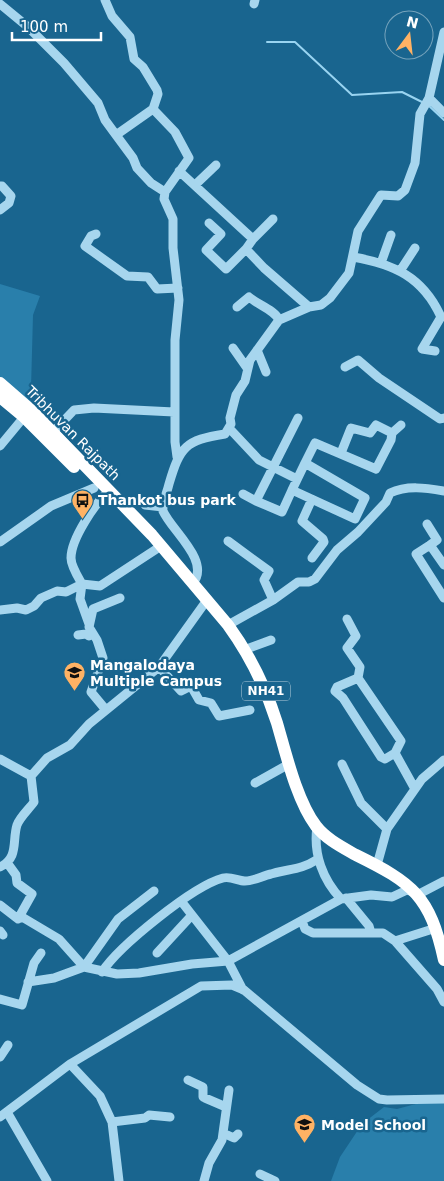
<svg xmlns="http://www.w3.org/2000/svg" width="444" height="1181" font-family="'DejaVu Sans',sans-serif">
	<rect width="100%" height="100%" fill="#19658f"/>
	<!-- green -->
	<path fill="#297fab" d="M0,284L40,296L33,315L30,425L0,401Z
		M438,1098L444,1099V1181H331L340,1157L362,1124L384,1107L397,1109Z"/>
	<g fill="none" stroke-linecap="round" stroke-linejoin="round">
		<!-- stream -->
		<path stroke="#99d4f1" stroke-width="2" d="M267,42H295L352,95L402,92L424,103
			M428,105L444,120"/>
		<!-- minor -->
		<path stroke="#a7d6ee" stroke-width="9" d="M105,0L112,16L130,37L134,59L143,67L157,90L158,94L153,109L175,132L189,158L165,192L164,199L173,219V248L179,300L175,340V442L177,457
			M0,4L28,27L64,63L98,103L105,120L116,135L153,109
			M254,4L255,0
			M429,98L444,113
			M116,135L133,158L137,168L151,183L165,192
			M179,171L253,239L246,249L264,268L309,307
			M195,185L216,165
			M0,186H2L11,196L9,203L0,210
			M209,223L221,234L206,250L226,269L246,249
			M96,234L91,236L85,246L127,276L148,277L157,289L178,288
			M253,239L273,219
			M353,257C394,264 423,277 441,317L422,349L435,351
			M381,263L391,235
			M400,271L415,248
			M237,307L249,297C258,305 275,310 279,320
			M233,348L247,368
			M257,350L266,372
			M345,367L358,360L379,378L440,419L444,418
			M229,428L259,460L297,479
			M53,432L74,410L94,408L174,412
			M392,433L401,425
			M0,446L24,417
			M305,463L315,443L376,469L391,440L392,433L376,425L370,433L351,428L341,453
			M305,463L365,498L355,519L292,490Z
			M292,490L282,512L256,501L298,418
			M109,491C95,503 71,539 71,558C71,566 78,577 82,584L100,586L158,548
			M243,494L256,501
			M145,505L163,507
			M427,524L437,540L430,545
			M228,541L269,571L264,580L273,600
			M0,542L51,506L94,488
			M312,558L324,542L323,539L302,521L312,499
			M444,565L430,545L416,554L444,598
			M193,583C211,561 171,530 163,511C162,502 167,493 169,484C180,447 185,440 225,434L231,424L230,418L236,395L245,381L250,360L279,320L309,307L321,305L330,298L349,273L358,231L381,195L398,196L405,190L415,163L420,114L429,98L444,32
			M82,584L80,599L89,624
			M0,610L17,608L26,610L34,606L41,598L57,591L66,592L82,584
			M347,619L356,636L347,648L360,667L358,678L401,741L395,753L415,789
			M228,625L273,600L298,582H309L315,579L337,550L358,532L386,502L390,493C407,485 426,488 444,491
			M78,635L86,634L89,636L92,634
			M244,650L271,640
			M159,667L181,691L191,686L199,700L211,703L219,716L250,710
			M358,678L337,687L335,691L343,698L381,757L385,759L395,753
			M106,710L91,692L103,658L97,640L89,627L93,609L120,598
			M0,759L31,776
			M342,764L361,803L387,829
			M255,783L289,764
			M317,827C313,854 323,880 341,899
			M8,864L16,875L17,883L32,894L18,919
			M377,865L387,829L422,779L444,760
			M0,867C19,858 12,841 17,825C20,817 29,809 34,802L31,776L47,758L70,745L89,724L159,667L207,600
			M346,898L369,926L371,933
			M181,901L228,961L243,990
			M0,905L18,919L22,917L59,939L84,967L117,974L139,973L192,964L228,961L341,899L371,895L392,897L407,890L419,894L444,881
			M302,921L305,929L313,933H383L395,941L437,989L444,1002
			M0,931L3,935
			M395,941L436,928
			M157,953L192,915
			M102,972C119,946 193,886 223,878C231,876 238,881 245,881C254,881 262,876 271,874C291,868 299,871 318,859
			M28,982L54,978L84,967L118,919L154,891
			M0,999L22,1005L34,963L41,953
			M0,1057L8,1045
			M70,1064L100,1096L112,1122L119,1181
			M188,1080L203,1087V1097L205,1098L226,1107
			M7,1112L47,1181
			M0,1117L70,1064L201,986L232,985L244,990L357,1085L379,1099L387,1100L444,1099
			M112,1122L145,1118L149,1115L170,1117
			M223,1133L234,1138L238,1134
			M260,1174L275,1181
			M204,1181L209,1163L222,1140L229,1090"/>
		<!-- highway -->
		<path stroke="#fff" stroke-width="12" d="M0,383L31,410L152,535L228,625C249,654 266,688 277,723C286,754 297,801 316,826C326,839 342,847 356,855C413,883 430,896 444,960
			M0,397L24,417L74,467"/>
	</g>
	<!-- icons -->
	<defs>
		<symbol id="bus-pin" viewBox="-11 -11 22 30"><path d="M0 17L-7.5 6A9.5 9.5 0 1 1 7.5 6Z" fill="#ffb264" stroke="#19658f"/><path d="M-5-6H5V4H4V6H2V4H-2V6H-4V4H-5ZM-3.5-4V0h7V-4ZM-3.5 1.2v1.5H-2V1.2ZM2 1.2v1.5H3.5V1.2Z" fill="#111"/></symbol>
		<symbol id="university-pin" viewBox="-11 -11 22 30"><path d="M0 17L-7.5 6A9.5 9.5 0 1 1 7.5 6Z" fill="#ffb264" stroke="#19658f"/><path d="M0-5L7-2L0 1L-7-2ZM-4 1L0 2.5L4 1V4Q0 6-4 4Z" fill="#111"/></symbol>
		<symbol id="school-pin" viewBox="-11 -11 22 30"><path d="M0 17L-7.5 6A9.5 9.5 0 1 1 7.5 6Z" fill="#ffb264" stroke="#19658f"/><path d="M0-5L7-2L0 1L-7-2ZM-4 1L0 2.5L4 1V4Q0 6-4 4Z" fill="#111"/></symbol>
	</defs>
	<g fill-rule="evenodd">
		<use href="#bus-pin" x="70" y="488" width="25" height="34"/>
		<use href="#university-pin" x="62" y="660" width="25" height="34"/>
		<use href="#school-pin" x="292" y="1112" width="25" height="34"/>
	</g>
	<g text-anchor="middle" stroke-width="5" stroke-linejoin="round" paint-order="stroke">
		<!-- shield labels -->
		<rect fill="#19658f" stroke="#bad1dd" stroke-width="1" x="242" y="681.5" width="48" height="19" rx="4"/>
		<g font-size="12" font-weight="bold" fill="#fff">
			<text x="266" y="695">NH41</text>
		</g>
		<!-- street labels -->
		<g font-size="14" fill="#fff" stroke="#19658f">
			<text transform="translate(73 433) rotate(45)" y="5">Tribhuvan Rajpath</text>
		</g>
		<!-- poi labels -->
		<g font-size="14" font-weight="bold" fill="#fff" stroke="#19658f" text-anchor="start">
			<text x="98" y="505">Thankot bus park</text>
			<text x="90" y="670">Mangalodaya<tspan x="90" dy="16">Multiple Campus</tspan></text>
			<text x="321" y="1130">Model School</text>
		</g>
	</g>
	<!-- north arrow -->
	<g transform="translate(409 35) rotate(15)"><circle r="24" fill="#19658f" stroke="#75a3bc"/>
	<path d="M0-4L9 19L0 12L-9 19Z" fill="#ffb264"/>
	<text y="-8" font-size="14" font-weight="bold" text-anchor="middle" fill="#ffffff">N</text>
	</g>
	<!-- scale -->
	<path d="M12 32v8h89v-8" fill="none" stroke="#ffffff" stroke-width="2.5"/>
	<text x="20" y="32" font-size="15" fill="#ffffff" stroke="#19658f" stroke-width="4" paint-order="stroke">100 m</text>
</svg>
